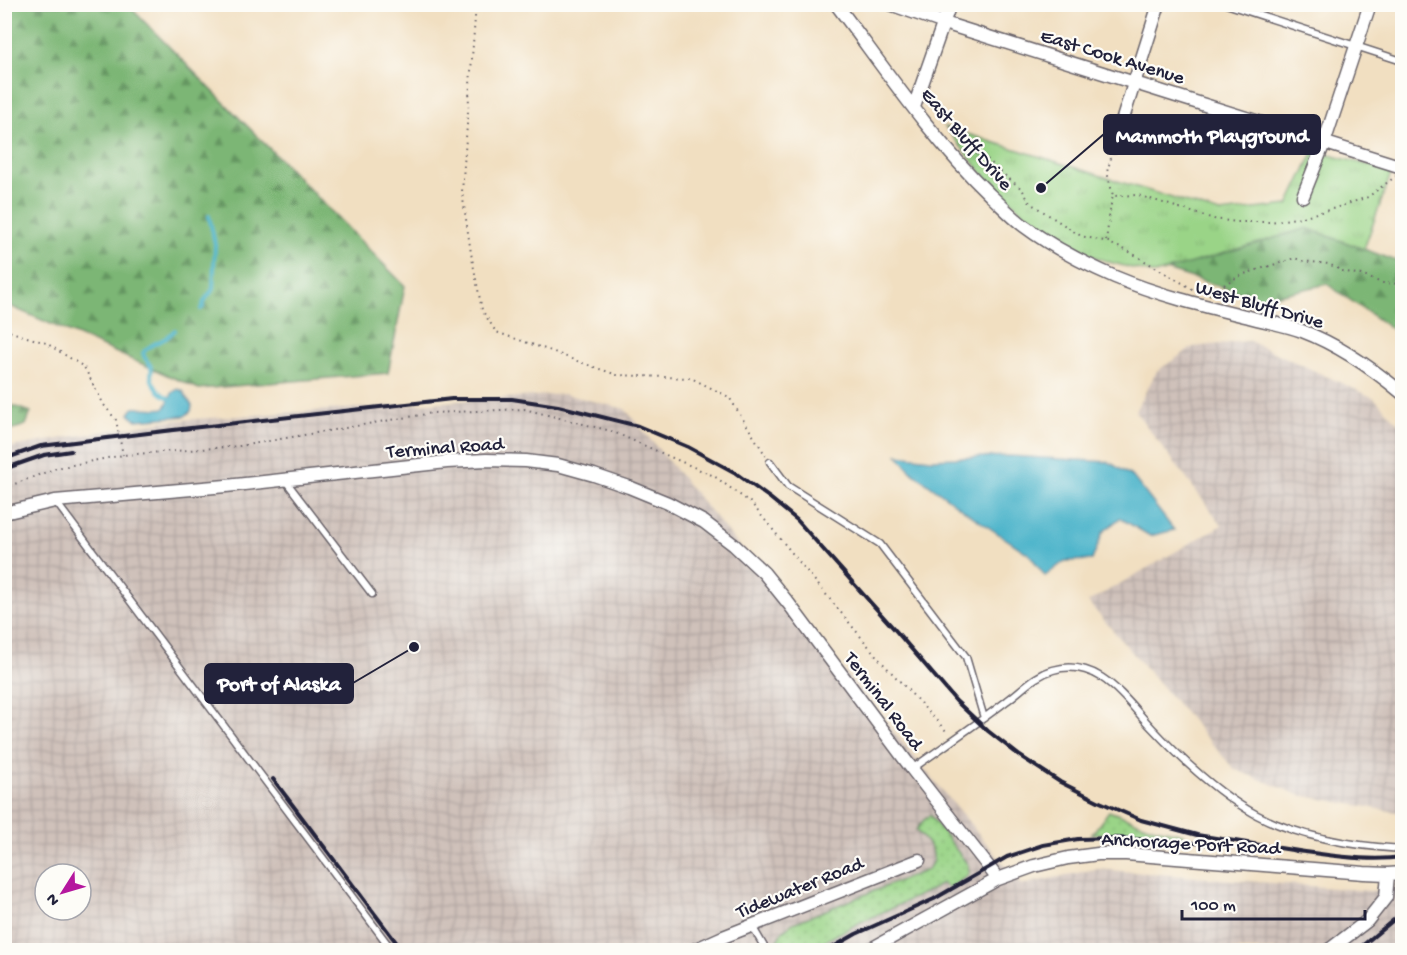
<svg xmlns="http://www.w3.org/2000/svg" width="1407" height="955" font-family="'Gochi Hand',sans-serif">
	<defs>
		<pattern id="industrial-grid" width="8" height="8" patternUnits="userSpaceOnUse" patternTransform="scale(1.5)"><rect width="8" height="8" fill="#cfc1ba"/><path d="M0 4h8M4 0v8" fill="none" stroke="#b1a6a1"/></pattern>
		<pattern id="grass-dots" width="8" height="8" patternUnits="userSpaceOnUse" patternTransform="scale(1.5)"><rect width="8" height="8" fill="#9ad487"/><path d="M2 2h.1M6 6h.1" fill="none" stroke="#84b675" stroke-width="1.8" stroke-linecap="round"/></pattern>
		<pattern id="forest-firs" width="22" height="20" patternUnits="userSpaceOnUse" patternTransform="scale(1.5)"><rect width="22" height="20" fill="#7bb674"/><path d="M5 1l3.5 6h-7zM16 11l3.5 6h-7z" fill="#649460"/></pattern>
		<pattern id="park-tufts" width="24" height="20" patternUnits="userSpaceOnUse" patternTransform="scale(1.5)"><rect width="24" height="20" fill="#9ad487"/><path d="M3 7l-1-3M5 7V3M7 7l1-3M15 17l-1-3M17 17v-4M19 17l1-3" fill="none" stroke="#84b675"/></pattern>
	</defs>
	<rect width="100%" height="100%" fill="#fdfcf7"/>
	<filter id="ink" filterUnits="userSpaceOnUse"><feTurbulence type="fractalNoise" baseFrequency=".0167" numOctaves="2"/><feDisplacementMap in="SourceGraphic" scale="12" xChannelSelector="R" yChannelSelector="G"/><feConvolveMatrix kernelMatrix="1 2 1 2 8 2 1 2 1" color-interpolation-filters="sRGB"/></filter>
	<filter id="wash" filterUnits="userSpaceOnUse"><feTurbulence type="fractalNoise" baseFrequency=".008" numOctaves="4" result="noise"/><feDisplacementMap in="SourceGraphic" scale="24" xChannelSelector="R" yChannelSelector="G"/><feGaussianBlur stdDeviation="1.35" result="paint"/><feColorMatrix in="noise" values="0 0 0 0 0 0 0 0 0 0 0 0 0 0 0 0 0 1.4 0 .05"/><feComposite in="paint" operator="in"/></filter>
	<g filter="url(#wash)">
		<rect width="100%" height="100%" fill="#f1dfc1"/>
		<!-- industrial -->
		<path fill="url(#industrial-grid)" fill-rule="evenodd" d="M1249,341L1374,398L1402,427V813L1299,795L1234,769L1088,602L1222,525L1135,411L1157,371L1193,347Z
			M564,394L625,409L1021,885L1096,869L1371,891L1402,887V950H5V448L166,421ZM45,874H81V910H45Z"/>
		<!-- grass -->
		<path fill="url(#grass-dots)" stroke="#5e7b61" stroke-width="1.5" d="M1109,811L1151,827L1183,834L1184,837L1181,838L1121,833L1092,834Z
			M930,815L968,865L969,872L967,876L949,888L941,883L935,888L859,923L808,950H777C777,936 781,931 793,923L927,870C942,854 927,843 916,830L924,820Z"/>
		<!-- forest -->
		<path fill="url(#forest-firs)" stroke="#4e6c58" stroke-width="1.5" d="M4,5H128L405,286L388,373L199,389L5,304Z
			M1307,228L1402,263V336L1327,284L1261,299L1166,270Z
			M4,403L31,412L26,425L5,432Z"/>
		<!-- park -->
		<path fill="url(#park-tufts)" stroke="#5e7b61" stroke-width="1.5" d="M945,127L1220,213L1288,205L1314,151L1392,171L1364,249L1307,228L1155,274L1109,262L1073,249L1043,229L991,184Z"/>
		<!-- water -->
		<path fill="#4cb4ca" stroke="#376b82" stroke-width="1.5" d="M178,389L183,391L192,406L191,411L185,416L136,420L129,414L133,408C144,407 154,410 165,408L172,393Z
			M898,455L931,459L1010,456L1109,462L1133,477L1174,530L1150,536L1120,518L1103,532L1092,560L1065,561L1045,576L1030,555L969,514L911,471Z"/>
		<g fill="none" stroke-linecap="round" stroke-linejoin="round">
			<!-- stream -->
			<path stroke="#4cb4ca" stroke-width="4" d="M201,309L203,307C202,300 210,295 213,289L215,244L209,216
				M169,398C160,394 152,385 151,375C151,369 153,371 150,365C147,360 144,359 143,353C149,344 158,343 166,338C169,336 172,333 175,330"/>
		</g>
	</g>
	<g filter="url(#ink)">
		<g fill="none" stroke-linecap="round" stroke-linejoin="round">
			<defs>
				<path id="lane" d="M1226,4L1402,61
					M770,462L788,486L880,544L966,657L984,718
					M285,480L372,594
					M56,502L392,950
					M912,769C944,746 977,724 1008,700C1023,689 1035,675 1053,670C1070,665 1086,668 1101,677C1121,690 1136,711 1152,728C1183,761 1218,794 1257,815C1301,838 1354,846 1402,849
					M752,926L766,950"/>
				<path id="street" d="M836,4C885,69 931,138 990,195C1001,205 1012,217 1024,226C1052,247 1083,263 1115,277C1158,295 1204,306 1249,317C1267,322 1286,325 1302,331C1339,345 1372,368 1402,393
					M890,4L944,23L1402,167
					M914,107L950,4
					M1114,147L1159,4
					M1303,196L1324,143L1370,4
					M4,513L55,501L226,486L447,462L486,460L526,461L558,465L594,475L629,487L668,503L704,522L734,545L764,573L789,604L912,769L998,879
					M694,950L723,937L919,860
					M869,950L998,879L1034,866L1068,858L1098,854H1126L1364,873L1388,874L1402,873
					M1329,950L1367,921L1386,897L1388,874"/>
			</defs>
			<!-- lane casing -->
			<use href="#lane" stroke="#6a646a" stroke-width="9"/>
			<!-- street casing -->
			<use href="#street" stroke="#6a646a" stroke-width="15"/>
			<!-- path -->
			<path stroke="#6a646a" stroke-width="2" stroke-dasharray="1.5 4.5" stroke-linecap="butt" d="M476,4L462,192L471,253L482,310L496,332L554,352L574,360L617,375L691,378L729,397L766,456
				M965,151L984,156L1003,174L1022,189L1030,203L1081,236L1109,242L1111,244L1128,251L1194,290
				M1111,158L1107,172L1113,196
				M1106,241L1111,204L1113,196L1138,195L1214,219L1237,222H1270L1296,218L1329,210L1368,197L1396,176
				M1209,295L1228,282L1244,274L1295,258L1302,261L1329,264L1342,271L1361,275L1382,283L1402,284
				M4,332L8,331L46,343L84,367L104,405L116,420L123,455
				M4,488L57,468L123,455L240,446L432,413L524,409L611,431L714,476L751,503L879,659L948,733"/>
			<!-- lane -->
			<use href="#lane" stroke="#fff" stroke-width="6"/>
			<!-- street -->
			<use href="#street" stroke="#fff" stroke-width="12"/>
			<!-- rail -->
			<path stroke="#22223b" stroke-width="4" d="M4,459L41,446L173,430L452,399H512L558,406L638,426L688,447L734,472L770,498L797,520L896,631L956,701L988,731L1020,756L1060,782L1100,802L1141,820L1197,835L1305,852
				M4,469L44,455L71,451
				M273,779L402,950
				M1296,851C1332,855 1367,862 1402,857
				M828,950L856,934L934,899L1007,857L1043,845L1078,839L1116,838L1210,844
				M1357,950L1402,913"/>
		</g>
	</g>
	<g text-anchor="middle" stroke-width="4.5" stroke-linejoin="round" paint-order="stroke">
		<!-- street labels -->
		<g font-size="20" fill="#22223b" stroke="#fdfcf7">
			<text transform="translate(1113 55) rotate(17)" y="7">East Cook Avenue</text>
			<text transform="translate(968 138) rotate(49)" y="7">East Bluff Drive</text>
			<text transform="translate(1260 303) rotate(16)" y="7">West Bluff Drive</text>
			<text transform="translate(445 446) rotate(-4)" y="7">Terminal Road</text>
			<text transform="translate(885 700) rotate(53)" y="7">Terminal Road</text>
			<text transform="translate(1191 842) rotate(3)" y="7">Anchorage Port Road</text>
			<text transform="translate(799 886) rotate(-22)" y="7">Tidewater Road</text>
		</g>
	</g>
	<!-- callouts -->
	<path fill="none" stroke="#22223b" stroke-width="2" d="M1041 188L1104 134M414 647L353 683"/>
	<g fill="#22223b" stroke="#fdfcf7" stroke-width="2">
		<circle cx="1041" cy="188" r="6"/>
		<circle cx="414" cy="647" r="6"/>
	</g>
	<g fill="#22223b" stroke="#22223b" stroke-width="2">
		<rect x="1104" y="115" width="216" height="39" rx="6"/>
		<rect x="205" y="664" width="148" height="39" rx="6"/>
	</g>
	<g font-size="21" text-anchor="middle" font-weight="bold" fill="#fff">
		<text x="1212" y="142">Mammoth Playground</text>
		<text x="279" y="690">Port of Alaska</text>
	</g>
	<!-- margin -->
	<rect width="1407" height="955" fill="none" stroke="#fdfcf7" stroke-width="24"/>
	<!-- north arrow -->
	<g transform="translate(63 892) rotate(233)"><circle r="28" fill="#fdfcf7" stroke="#a5a5ac" stroke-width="1.5"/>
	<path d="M0-4.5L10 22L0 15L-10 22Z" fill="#b5179e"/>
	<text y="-9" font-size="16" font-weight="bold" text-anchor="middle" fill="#22223b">N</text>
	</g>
	<!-- scale -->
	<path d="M1182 910v9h183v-9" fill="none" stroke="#22223b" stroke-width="3"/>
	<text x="1191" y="910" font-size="18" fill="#22223b" stroke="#fdfcf7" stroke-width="4.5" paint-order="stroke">100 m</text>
</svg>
